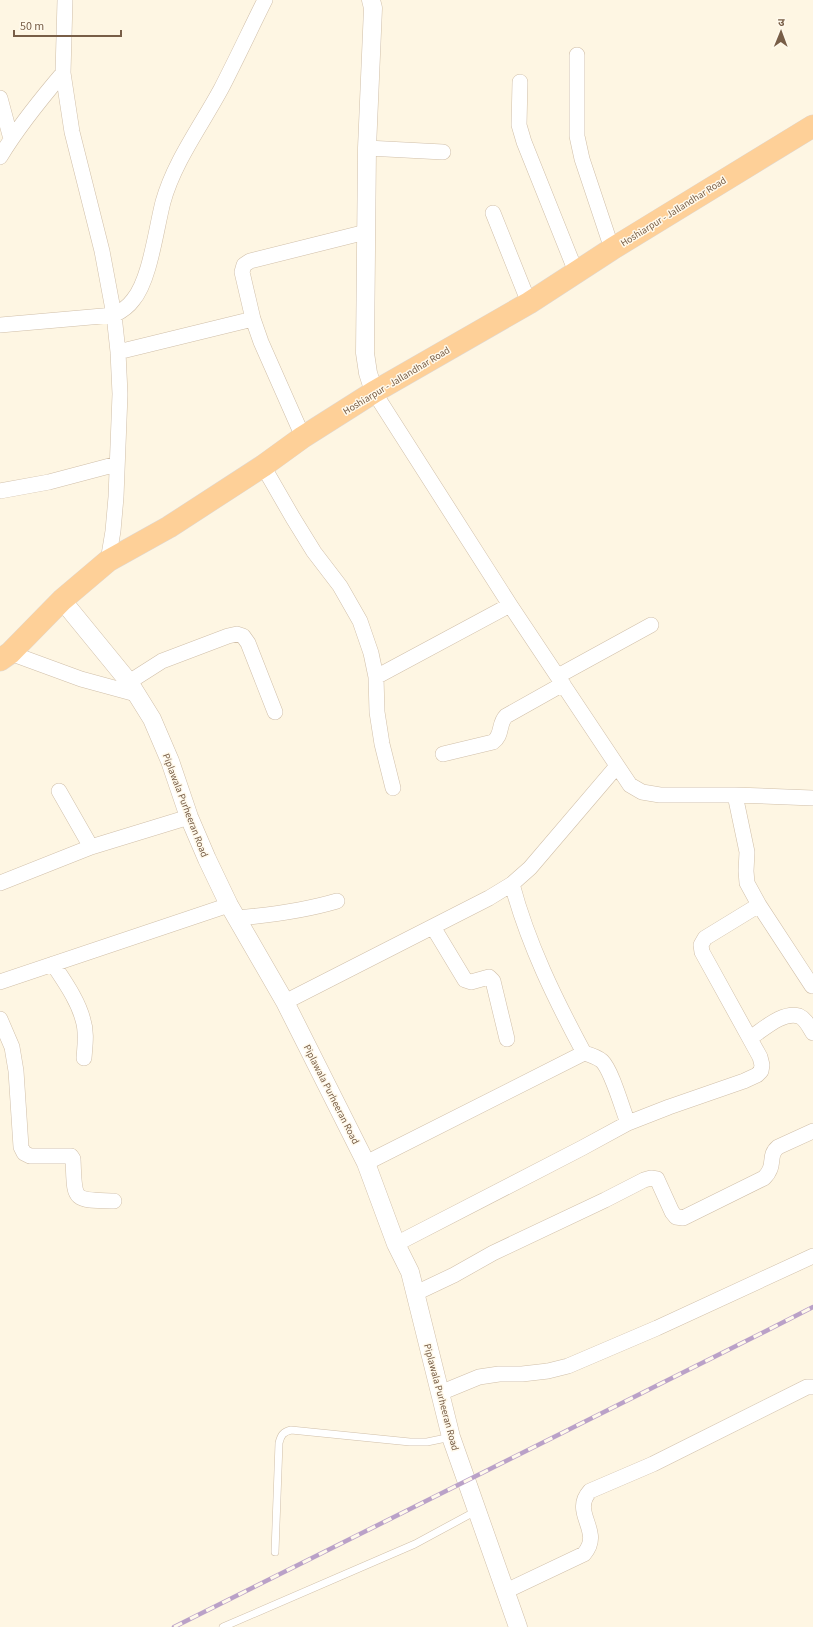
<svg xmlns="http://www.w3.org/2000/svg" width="813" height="1627" font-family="'Source Sans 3','Noto Sans Devanagari',sans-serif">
	<rect width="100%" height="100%" fill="#fef6e3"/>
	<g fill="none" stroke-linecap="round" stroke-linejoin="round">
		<defs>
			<path id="service" d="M275,1552L279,1443C281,1435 283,1432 291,1430L410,1442H427L451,1437
				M223,1627L415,1544L476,1511"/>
			<path id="minor" d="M65,0L63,73L72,132L102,251L114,315L118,352L120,394L116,497L113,531L108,561
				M577,55V136L582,159L612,249
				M520,82L519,125L524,142L576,272
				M0,98L11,139
				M367,148L443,152
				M0,157C18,127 40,100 63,73
				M493,213L529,303
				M0,325L114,315C122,311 128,307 133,300C150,280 156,229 163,202C174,162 201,126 221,89C236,60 250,30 265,0
				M118,352L253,319
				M374,392L510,605L630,785L642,792L660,795H735L813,798
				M303,437L261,342L253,319L242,272L244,265L250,261L366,232
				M263,466L293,518L314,552L340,586L360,621L371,653L376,677L377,712L382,744L393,788
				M0,491L49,482L117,464
				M10,653L81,679L136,694
				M558,676L651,625
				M376,677L510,605
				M129,682L162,661L228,636L237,634L243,636L248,643L275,712
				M443,754L493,742C503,735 498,724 506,716L563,684
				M59,791L91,847
				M735,795L747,852L746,871L747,883L759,905L812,986
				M0,883L91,847L189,817
				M512,884C528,944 555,999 584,1053
				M237,918C272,915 303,911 337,901
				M433,927L465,980L471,982L489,977L493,981L507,1039
				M53,964C64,981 78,1000 83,1020C87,1032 85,1045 84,1058
				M0,982L229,905
				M285,1002L489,898L512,884L530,868L617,766
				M0,1019L12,1047L16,1071L21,1147L24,1153L30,1156H71L73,1159C75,1201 71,1200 114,1201
				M750,1038C763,1030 782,1011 799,1016C806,1019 809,1027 813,1033
				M366,1163L584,1053C591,1055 597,1057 602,1061C612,1071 622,1108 628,1123
				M396,1244L582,1148L628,1123L669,1107L744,1081L757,1075L761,1071L762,1065L760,1057L702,952L701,945L705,938L759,905
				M416,1293L454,1275L493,1253L605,1200L644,1180L651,1178L657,1179L672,1212L676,1217L683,1218L764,1178C777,1165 767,1156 778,1147L813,1131
				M440,1393L479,1377L499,1374H522L548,1371L568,1366L657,1328L813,1256
				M506,1591L584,1554C604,1531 570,1513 590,1491L653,1464L807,1387H813"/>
			<path id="tertiary" d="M371,0L373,8L367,148L365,353L368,373L374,392
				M62,600L129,682L152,719L170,761L189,817L207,859L229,905L285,1002L366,1163L396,1244L410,1272L451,1437L518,1627"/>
			<path id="trunk" d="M0,660L10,653L62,600L108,561L169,527L263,466L303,437L374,392L529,303L612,249L813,126"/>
		</defs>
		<!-- service casing -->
		<use href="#service" stroke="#d0bfa9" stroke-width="8"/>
		<!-- minor casing -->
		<use href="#minor" stroke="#d0bfa9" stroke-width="16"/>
		<!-- tertiary casing -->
		<use href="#tertiary" stroke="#d0bfa9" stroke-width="19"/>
		<!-- trunk casing -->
		<use href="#trunk" stroke="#dfd8d3" stroke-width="23"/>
		<!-- service -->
		<use href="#service" stroke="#fff" stroke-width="7"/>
		<!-- minor -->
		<use href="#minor" stroke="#fff" stroke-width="15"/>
		<!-- tertiary -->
		<use href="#tertiary" stroke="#fff" stroke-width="18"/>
		<!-- trunk -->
		<use href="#trunk" stroke="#fed098" stroke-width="22"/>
		<defs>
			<path id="rail" d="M174,1627L766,1331L813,1307"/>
		</defs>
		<!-- rail casing -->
		<use href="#rail" stroke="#baa1c8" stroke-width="4.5"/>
		<!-- rail -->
		<use href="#rail" stroke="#fff9eb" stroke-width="3" stroke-dasharray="9" stroke-linecap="butt"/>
	</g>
	<g text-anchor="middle" stroke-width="3" stroke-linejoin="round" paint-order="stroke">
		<!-- street labels -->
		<g font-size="10" fill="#785e47" stroke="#fff9eb">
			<text transform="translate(673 211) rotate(-32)" y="4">Hoshiarpur - Jallandhar Road</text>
			<text transform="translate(396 380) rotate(-31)" y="4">Hoshiarpur - Jallandhar Road</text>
			<text transform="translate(186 805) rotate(69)" y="4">Piplawala Purheeran Road</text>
			<text transform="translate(332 1094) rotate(63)" y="4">Piplawala Purheeran Road</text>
			<text transform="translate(442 1397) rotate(75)" y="4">Piplawala Purheeran Road</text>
		</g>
	</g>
	<!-- north arrow -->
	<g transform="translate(781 32) rotate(1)" stroke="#fff9eb" stroke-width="3" paint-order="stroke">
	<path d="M0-3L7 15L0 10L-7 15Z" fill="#785e47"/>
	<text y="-6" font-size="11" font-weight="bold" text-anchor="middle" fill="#785e47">उ</text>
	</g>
	<!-- scale -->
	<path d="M14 30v6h107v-6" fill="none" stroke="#785e47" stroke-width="2"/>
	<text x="20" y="30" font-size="12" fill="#785e47" stroke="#fff9eb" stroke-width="3" paint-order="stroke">50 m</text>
</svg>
